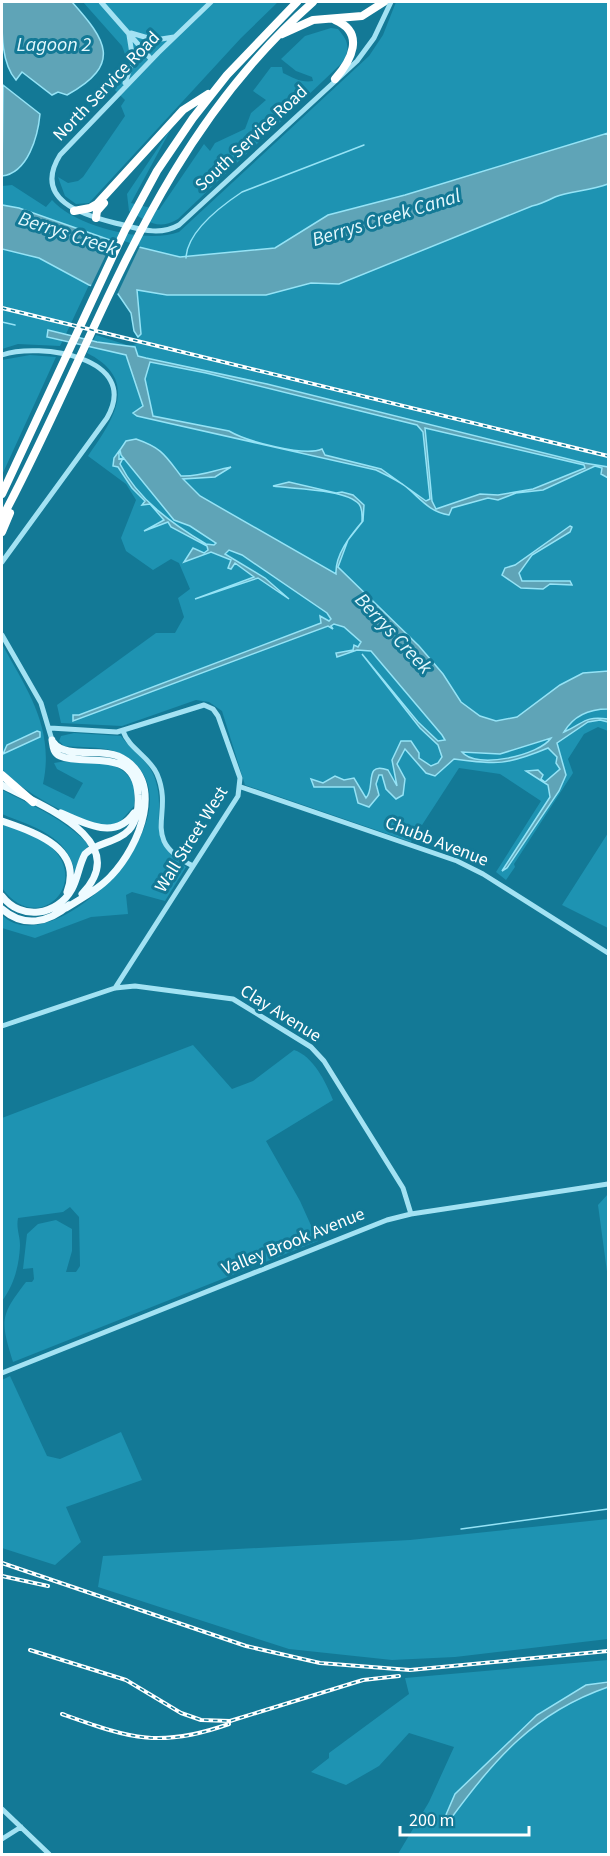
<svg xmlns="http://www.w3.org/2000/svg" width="610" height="1856" font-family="'Source Sans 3',sans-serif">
	<rect width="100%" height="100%" fill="#137996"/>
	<!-- green -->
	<path fill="#1e93b2" d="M83,2H278L241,38L89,203L76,204L65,196L58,177L68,183L78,181L83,177L125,116L121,106L125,100L111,86L129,65L122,46Z
		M396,2H608V133L405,195L328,215L275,248L180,257L110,240L19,208L2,205V186L12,185L46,207L52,200C75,227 147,244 179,232L369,56L383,35Z
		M331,28L338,29C348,41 350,46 344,61L178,219C158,231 147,221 129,211L127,194L172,127L131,203L159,210L204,144L210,151L215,143L245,129L251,113L266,100L253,91L271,67H282L283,73C293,78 302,83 313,81L312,77L296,71L281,59L305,36Z
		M608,184V731L598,727L584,734L568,759L573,773L514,864L515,867L506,880L496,872L541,801L500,774L459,768L411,842L245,785L222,711L209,702L196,700L122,726L61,723L57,705L156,633H175L184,617L178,598L190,589L179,563L171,559L153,570L126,551L121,538L136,500L126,484L88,456C113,420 141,380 87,353L96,335L130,346L136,344L141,334L136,289L167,295H266L311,283L339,284L532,206C541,204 547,201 555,197C570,191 590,191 608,184Z
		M2,249L39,258L89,285L66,334L49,331L47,337L63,340L60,346L18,344L2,349Z
		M30,355L56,357L2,475V360Z
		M2,644C27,690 55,728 43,784L74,799L83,783L57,769L54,763C78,759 125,756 134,787C135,792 134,800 134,806L117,825C113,825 107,827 103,826C81,824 14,787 2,769Z
		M74,733L121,736C131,750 147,759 154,776C169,816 141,836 186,867L165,901L132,892L126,895L128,914L91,917L35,938L2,928V915C52,967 208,812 127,757C109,745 83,748 64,746L59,741L61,736Z
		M2,790C32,805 66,820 89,845L80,856L75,873C68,835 33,827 2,814Z
		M2,824C17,830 36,834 49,845C93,882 38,938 2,888Z
		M608,833V928L562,905Z
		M193,1045L232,1089L253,1081L294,1050C313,1056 326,1082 333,1100L266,1141L300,1201L318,1241L13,1362C0,1320 0,1316 26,1282H32L34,1279L33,1268L23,1269L27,1234L38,1224L56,1220L72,1229V1251L66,1272H76L80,1266L79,1217L70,1207L63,1212L18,1218C16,1229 20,1235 20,1246C19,1266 14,1285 2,1301V1118Z
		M608,1194V1279L598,1205Z
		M10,1376L47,1456L60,1459L121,1432L142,1480L66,1507L81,1542L55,1565L2,1548V1380Z
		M608,1519V1639L455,1657L392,1660L289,1649L98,1587L103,1556L410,1540Z
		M608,1660V1681L586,1686L537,1715L455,1794L445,1817L449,1820C495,1758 533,1713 608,1687V1854H398L429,1802L454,1747L409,1733L379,1766L346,1785L311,1772L329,1758V1753L409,1694L405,1678Z"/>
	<!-- water -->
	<path fill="#5fa4b7" stroke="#95e3f6" stroke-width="1.5" fill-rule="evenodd" d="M2,2H72C106,40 123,64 67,95L58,92L52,95L22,72L16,80C0,62 2,28 2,2Z
		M3,85L40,114C38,136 28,173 2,176Z
		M608,133V184C590,191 570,191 555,197C547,201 541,204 532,206L339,284L311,283L266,295H167L137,290L141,334L138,337L134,331L131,313L118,294L89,285L39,258L2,249V205L19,208L110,240L180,257L275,248L328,215L405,195Z
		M48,330L97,342L135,347L138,356L146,358L267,384L584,463L608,467V478L601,474L602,468L595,466L543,490L516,493L498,500L488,498L452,508L449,515C429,512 420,498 405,486C397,480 386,475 376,470L137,416L133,413L143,406L126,355L47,337ZM150,362L206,373L417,425L423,432L430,499L426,501L381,469L325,455L322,449C304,457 246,441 229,431L153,416L145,379ZM425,428L584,465L585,468L533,489L498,495L480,494L436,509L432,501Z
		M136,439C162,448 165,455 181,476C200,477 214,470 231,467L215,477L183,479L200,496L336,574C335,555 350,536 362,522C362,516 363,509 359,504C346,489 292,489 273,486L289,482L336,493L342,492L353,495L364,505L363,521L348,540L338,567L419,646L443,674L461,702L480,716L496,721L517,717L560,685L583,673L608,671V709C590,709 574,715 564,732C585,723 583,716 608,719V722L600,720L588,722L557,743L566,775L559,791L507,868L502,871L550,797L548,785L526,771L538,770L543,775L541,779L545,782L560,769L556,763L557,757L548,748C507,765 497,765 454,759L435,776L426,773L405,749L397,764L405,779L403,795L396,799L386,789L382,775H379L376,784L379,795L369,807L358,803L354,787H314L311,779L323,783L335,776L344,780L354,778L366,798C376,788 363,761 388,770L397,786L392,760L401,741H411L419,753V758L431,766L438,763L442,757L438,745L420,728L362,654L418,722L438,741L445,740L442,735L371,651L357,650L337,657L336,653L353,650L354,645L358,647L361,642L344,627L334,624L331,626L333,629L328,626L73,721V715H79L321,623L320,616L329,621L331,619L327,613L242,555L229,550L225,554L265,578L289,599L258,578L195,599L254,577L235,563L231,569L228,568L231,560L211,552L184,562L193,548L204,553L208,550L207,546L171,527L168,522L144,531L164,520L150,504L142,505L145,501L132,488L118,467L113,466L114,458L119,451V459L123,458L120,464C138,500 174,525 206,544L214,545L216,543L190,526L174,520L121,455L120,450L126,441ZM551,738C540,755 476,770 462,752L500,754Z
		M570,526L572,527L570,532L532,555L519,573L522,581H570L572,585L550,584L543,589L521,588L502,575L505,568L515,565Z
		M37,731L40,732V737L3,754L7,745Z
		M608,1682V1687C533,1713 495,1759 449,1821L445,1817L455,1794L537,1715L586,1685Z"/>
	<!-- pier -->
	<path fill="#137996" d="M114,238L140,246L116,297L90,288Z"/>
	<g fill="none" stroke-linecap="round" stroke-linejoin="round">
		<!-- stream -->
		<path stroke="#95e3f6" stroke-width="1.5" d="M186,258C187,231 221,206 242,192L364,145
			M2,322L15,325
			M461,1529L608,1509"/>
		<!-- minor -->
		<path stroke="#a3e2f3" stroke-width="5" d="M101,2L151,59
			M211,2L158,53L60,155C32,200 83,215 115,223C137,228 158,237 179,225L357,61L374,38L391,2
			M131,33L155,40L174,37
			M125,83L133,60L129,35
			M2,355C39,342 142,357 107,418L2,562
			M2,635L41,703L52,740
			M50,728L117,732L204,705L213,709L218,716L240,778L238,796L115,988
			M123,731C129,749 149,756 157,774C175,816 138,838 193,866
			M241,787L457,861L483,874L608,953
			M2,1026L115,988L135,986L233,999L311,1047L324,1061L403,1188L411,1214
			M2,1373L387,1220L411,1214L608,1184
			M2,1809L49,1854
			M2,1839L21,1827"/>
		<!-- major -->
		<path stroke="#eefbff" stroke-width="7" d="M53,742C65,759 99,748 118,756C168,779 139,847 111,876C99,889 82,898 66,908
			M2,785C40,805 134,840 82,894
			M61,813C85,823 115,841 134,813
			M2,821C33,832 84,847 67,892
			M2,896C21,921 57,916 72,889C78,878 79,865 85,854C97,842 117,843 129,830C137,821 139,806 138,795C135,746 86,767 60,756C53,753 53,746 52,740
			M2,909C24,928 48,923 69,905"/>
		<!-- highway -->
		<path stroke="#fff" stroke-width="8" d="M335,20C366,33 351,61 335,79
			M282,34L313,20L362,16L384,2
			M74,211L90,208L97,204L183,110L208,94
			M96,218L97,211L104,203
			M2,494L125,230L157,171L193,118L227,75L297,2
			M2,518C100,335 151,145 313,2
			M2,532L10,513
			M2,775L33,802"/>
		<defs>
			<path id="rail" d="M2,308L608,456
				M2,1563L246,1646L320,1663L410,1670L608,1651
				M2,1576L48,1586
				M30,1650L126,1680L181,1713L201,1720L230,1721L363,1680L399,1676
				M62,1714C130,1738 158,1749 229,1724"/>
		</defs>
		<!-- rail casing -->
		<use href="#rail" stroke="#fff" stroke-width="4"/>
		<!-- rail -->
		<use href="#rail" stroke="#137996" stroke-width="1.5" stroke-dasharray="4.5" stroke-linecap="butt"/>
	</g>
	<g text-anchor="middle" stroke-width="6" stroke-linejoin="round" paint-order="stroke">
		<!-- street labels -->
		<g font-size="18" fill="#fff" stroke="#137996">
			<text transform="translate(106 86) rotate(-46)" y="6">North Service Road</text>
			<text transform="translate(251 138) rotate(-43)" y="6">South Service Road</text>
			<text transform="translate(191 839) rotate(-58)" y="6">Wall Street West</text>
			<text transform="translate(437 841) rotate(21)" y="6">Chubb Avenue</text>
			<text transform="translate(281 1013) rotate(32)" y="6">Clay Avenue</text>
			<text transform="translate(293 1241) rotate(-22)" y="6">Valley Brook Avenue</text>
		</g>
		<!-- water labels -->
		<g font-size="20" font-style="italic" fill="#e3f8fd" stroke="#137996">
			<text x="54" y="51">Lagoon 2</text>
			<text transform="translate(386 217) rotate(-17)" y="7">Berrys Creek Canal</text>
			<text transform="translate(68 233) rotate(18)" y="7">Berrys Creek</text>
			<text transform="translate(394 633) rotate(47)" y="7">Berrys Creek</text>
		</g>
	</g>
	<!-- border -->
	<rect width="610" height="1856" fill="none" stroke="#ffffff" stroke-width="6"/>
	<!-- scale -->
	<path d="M400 1826v9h129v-9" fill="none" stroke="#ffffff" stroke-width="3"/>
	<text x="409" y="1826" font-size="18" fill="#ffffff" stroke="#137996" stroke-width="4.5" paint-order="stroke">200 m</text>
</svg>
